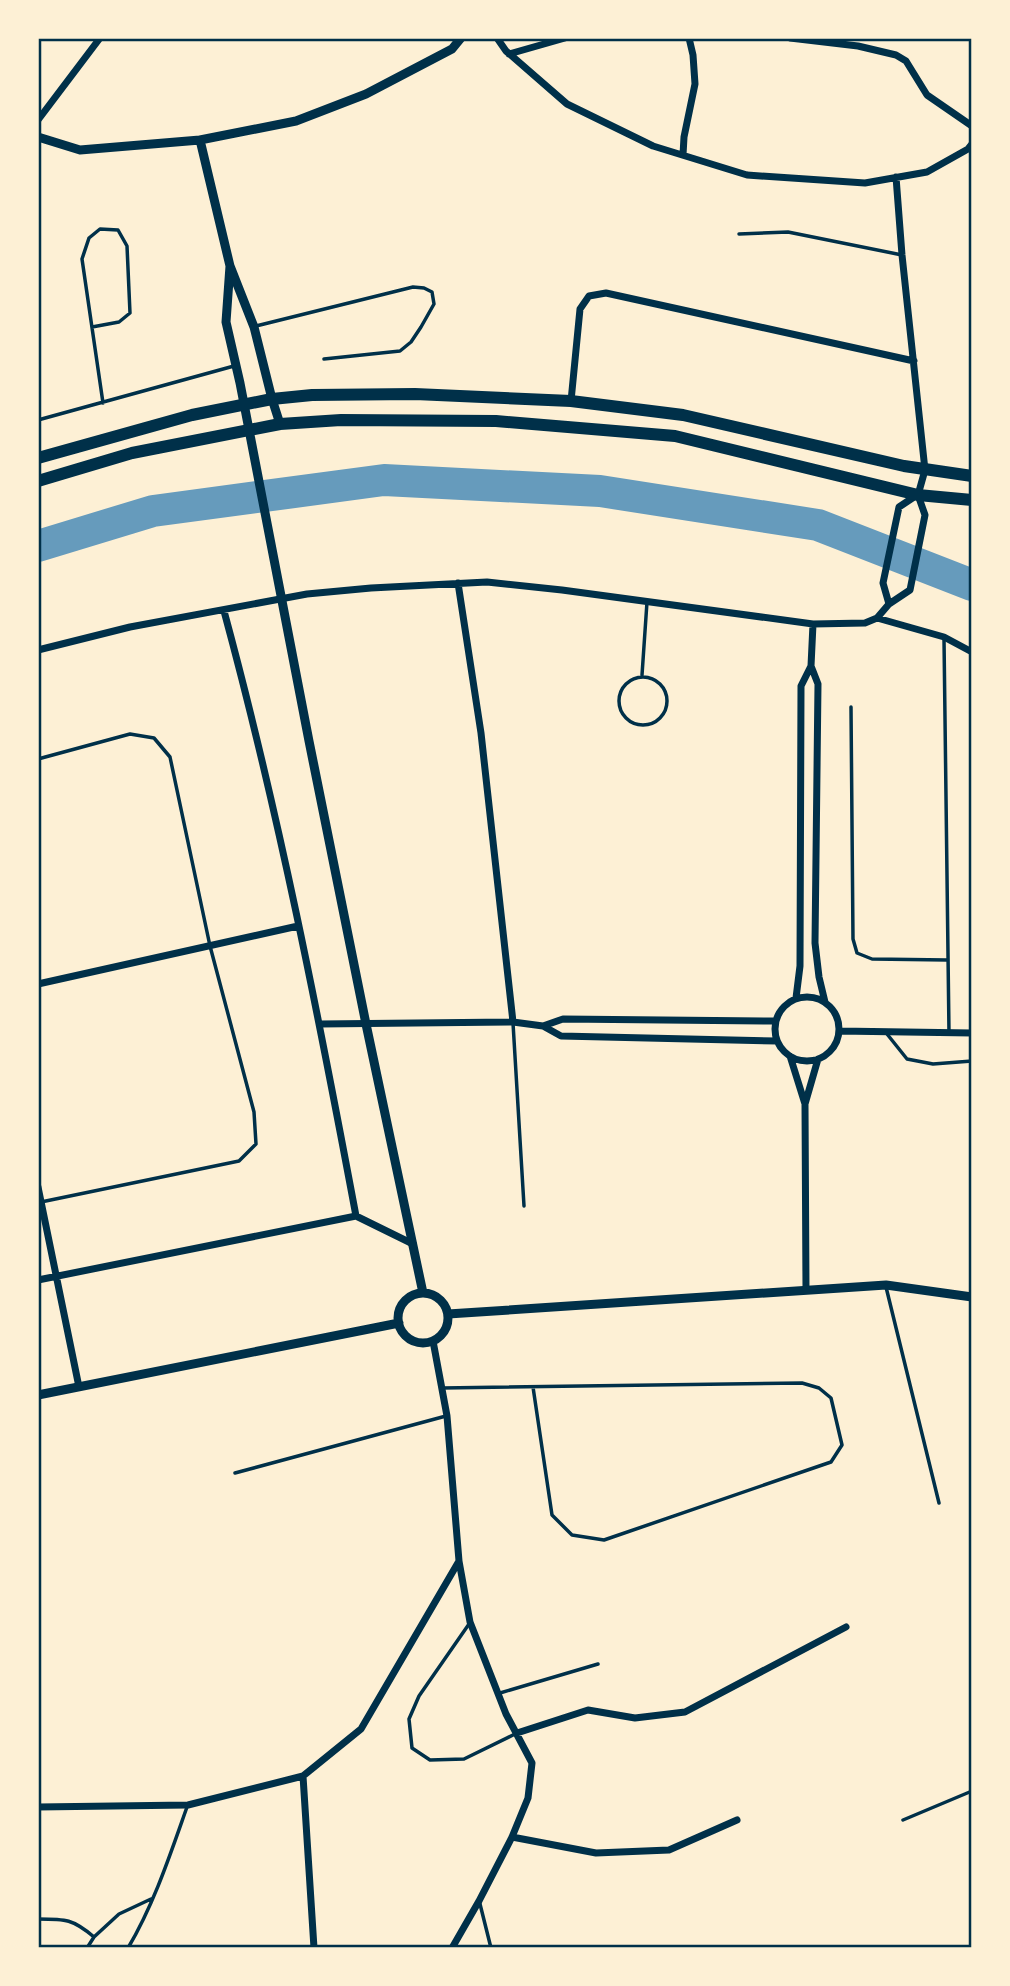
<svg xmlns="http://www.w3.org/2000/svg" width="1010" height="1986" font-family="Rubik,sans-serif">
	<rect width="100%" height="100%" fill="#fdf0d5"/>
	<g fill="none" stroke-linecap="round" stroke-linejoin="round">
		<!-- river -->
		<path stroke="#669bbc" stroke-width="32" d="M38,546L153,511L384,480L600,491L818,525L972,585"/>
		<!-- service -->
		<path stroke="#003049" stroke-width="3.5" d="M739,234L788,232L902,255
			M256,326L413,287L424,288L432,292L434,304L421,327L411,342L400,351L324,359
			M92,327L119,322L130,313L127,246L118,230L100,229L89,238L82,259L103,403
			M38,420L234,366
			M944,639L949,1033
			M642,675L647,602
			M619 701a24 24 0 1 1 48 0a24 24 0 1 1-48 0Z
			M851,707L853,939L857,953L872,959L947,960
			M38,759L130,734L154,738L170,757L210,946L254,1112L256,1144L239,1161L41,1202
			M513,1023L524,1206
			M887,1034L907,1059L933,1064L972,1061
			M886,1287L939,1503
			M442,1388L802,1383L819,1388L831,1398L842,1445L831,1462L604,1540L572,1535L552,1515L533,1387
			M235,1473L446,1416
			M469,1624L419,1696L409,1719L412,1748L430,1760L464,1759L515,1734
			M500,1693L598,1664
			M903,1820L972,1791
			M480,1904L491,1948
			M38,1919C66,1919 73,1919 94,1937
			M87,1948L94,1937L119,1914L151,1899
			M128,1948C154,1904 170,1855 187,1807"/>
		<!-- minor -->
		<path stroke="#003049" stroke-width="7" d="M497,38L506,51L567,104L653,146L747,175L865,183L927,172L968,149L972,144
			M790,38L858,46L896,55L906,61L927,95L972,126
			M509,54L565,38
			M38,120L100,38
			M683,155L684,137L695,84L693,55L689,38
			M571,401L580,309L589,296L606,293L914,361
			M458,583L481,733L513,1022
			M889,604L883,583L899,507L917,495
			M224,611C278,810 318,1013 356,1216L413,1244
			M877,618L944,637L972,652
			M38,650L130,627L307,594L371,588L487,582L562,590L813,624L865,623L877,618L889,604L910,590L925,515L918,495L925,470L902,255L896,177
			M811,666L813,624
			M38,984L298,926
			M775 1029a32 32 0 1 1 64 0a32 32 0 1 1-64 0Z
			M796,998L800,966L801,686L811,666L818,684L815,943L819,977L825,1002
			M775,1021L563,1019L543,1026L561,1036L777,1041
			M320,1024L513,1022L543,1026
			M839,1031L972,1033
			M790,1056L805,1104L818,1059
			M805,1104L806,1290
			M38,1187L79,1387
			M38,1280L356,1216
			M517,1733L588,1710L635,1718L685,1712L846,1627
			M303,1776L314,1948
			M38,1807L188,1805L303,1776L361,1729L459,1561L447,1416L433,1341
			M512,1837L596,1853L669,1850L737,1820
			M452,1948L479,1901L512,1837L528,1798L532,1763L506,1714L470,1622L459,1561"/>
		<!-- tertiary -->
		<path stroke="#003049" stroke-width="9" d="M38,137L80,150L200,140L296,121L366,94L452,49L461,38
			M200,140L230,266L254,327L272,399L280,424
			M230,266L226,322L240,383L309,741L366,1024L423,1293
			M398 1318a25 25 0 1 1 50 0a25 25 0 1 1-50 0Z
			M448,1314L886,1285L972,1297
			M38,1395L399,1323"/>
		<!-- trunk -->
		<path stroke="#003049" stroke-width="12" d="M38,458L192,415L272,399L312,395L415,394L571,401L683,415L904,466L972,476
			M38,481L132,453L280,424L341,420L496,421L675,436L918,495L972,500"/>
	</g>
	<!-- border -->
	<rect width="1010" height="1986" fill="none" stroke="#fdf0d5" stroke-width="80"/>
	<rect x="40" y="40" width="930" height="1906" fill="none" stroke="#003049" stroke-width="2.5"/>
</svg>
